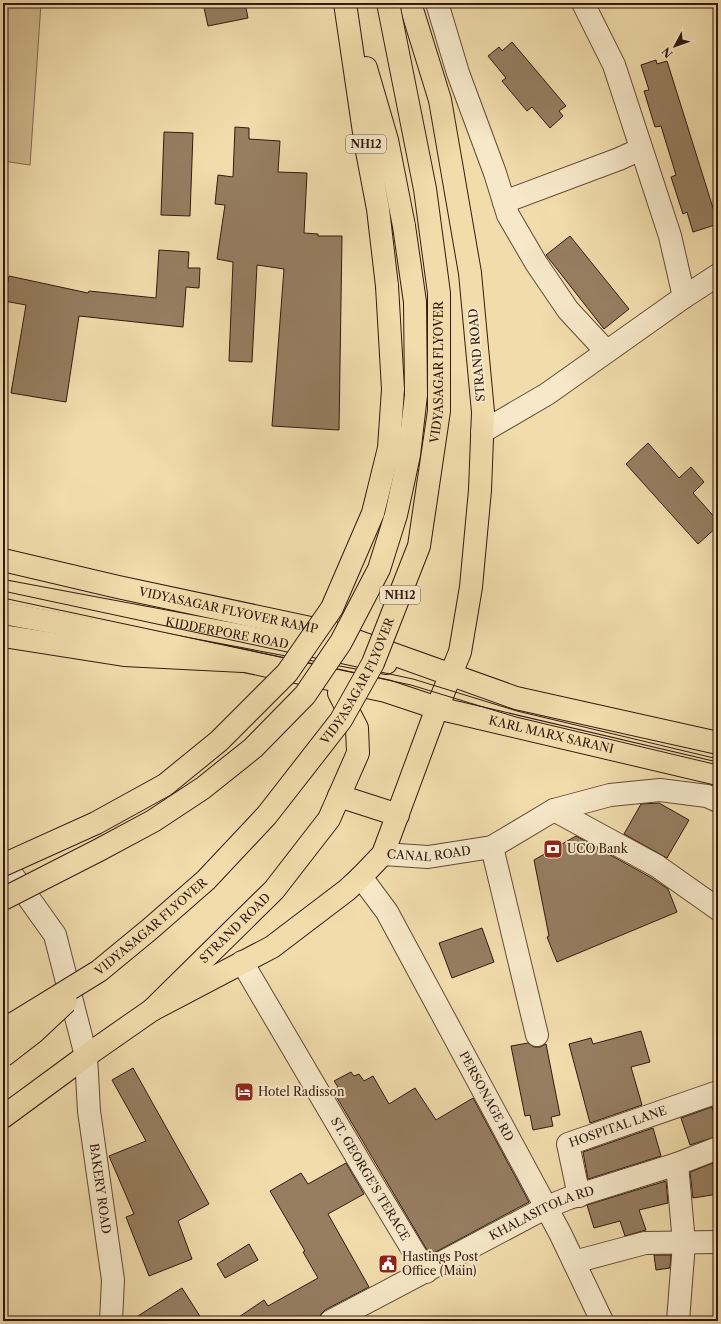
<svg xmlns="http://www.w3.org/2000/svg" width="721" height="1324" font-family="'Libre Caslon Text',serif">
	<rect width="100%" height="100%" fill="#f1dcac"/>
	<filter id="stains"><feTurbulence type="fractalNoise" baseFrequency=".005" numOctaves="4"/><feColorMatrix values="0 0 0 0 .2 0 0 0 0 .09 0 0 0 0 .02 0 0 0 .5 -.17"/></filter>
	<radialGradient id="worn" r=".72"><stop offset=".6" stop-color="#630" stop-opacity="0"/><stop offset="1" stop-color="#630" stop-opacity=".3"/></radialGradient>
	<!-- green -->
	<path fill="#d1bb91" stroke="#826a50" d="M3,3H41L30,165L3,161Z"/>
	<!-- building -->
	<path fill="#967e61" stroke="#34190f" d="M203,3H245L248,18L208,26Z
		M512,42L566,106L559,111L563,116L550,128L532,107L527,111L502,81L506,78L488,56L499,47L502,51Z
		M656,60L657,64L667,61L718,224L693,232L687,212L683,214L671,177L676,175L661,126L655,127L644,91L649,90L641,65Z
		M235,127L249,128V139L280,141L278,172L307,173L304,233L318,234V236H342L339,430L272,426L284,269L257,265L252,362L229,361L233,262L217,259L225,205L215,204L218,175L233,177Z
		M164,132L193,133L190,216L161,215Z
		M570,236L629,309L604,329L546,255Z
		M159,250L189,252L188,268H200L199,288L186,287L183,327L79,316L66,402L11,393L26,305L4,301L9,276L88,293L89,291L156,298Z
		M648,443L679,478L691,467L704,482L693,493L718,521V526L698,544L626,464Z
		M659,803L689,820L667,858L624,834L641,804Z
		M576,836L650,877L668,889L677,912L557,962L547,937L549,936L534,860Z
		M482,928L494,962L452,978L439,943Z
		M641,1031L650,1062L631,1067L642,1105L590,1123L569,1044L591,1038L593,1044Z
		M528,1043L534,1047H540L546,1044L560,1115L551,1117L553,1126L533,1130L530,1115L525,1116L511,1046Z
		M133,1068L209,1204L178,1221L192,1259L149,1276L126,1217L134,1214L109,1156L146,1141L112,1080Z
		M351,1072L354,1076L359,1074L364,1081L373,1076L389,1104L415,1088L436,1120L473,1098L529,1202L430,1255L333,1091L338,1087L334,1081Z
		M712,1107L718,1124V1136L690,1145L681,1118Z
		M653,1128L661,1156L588,1179L583,1152Z
		M346,1163L364,1194L328,1214L369,1287L325,1310L321,1314L318,1321H233L264,1300L268,1306L318,1278L303,1252L305,1251L270,1191L301,1173L308,1184Z
		M713,1163L718,1194L693,1198L690,1172Z
		M666,1181L668,1203L639,1210L646,1230L625,1236L620,1221L594,1228L587,1205Z
		M249,1244L258,1260L225,1278L217,1264Z
		M654,1255H671L670,1268L656,1270Z
		M182,1288L203,1321H130Z"/>
	<g fill="none" stroke-linecap="round" stroke-linejoin="round">
		<defs>
			<g id="minor">
				<path d="M437,3L458,73L495,173L508,215L536,263L568,310L606,351"/>
				<path d="M583,3L614,65L670,236L684,297"/>
				<path d="M504,202L619,159L641,149"/>
				<path d="M482,432L547,394L684,297L718,275"/>
				<path d="M554,810L657,866L718,909"/>
				<path d="M492,847L537,1035"/>
				<path id="s1" d="M383,854L428,857L492,847L554,810L610,795L660,790L707,796L718,801"/>
				<path id="s2" d="M3,862L55,935L86,1056L89,1111L113,1280L111,1321"/>
				<path id="s3" d="M361,877L387,912L560,1233L602,1321"/>
				<path id="s4" d="M242,962L362,1166L426,1272"/>
				<path d="M677,1164L684,1243L678,1321"/>
				<path id="s5" d="M579,1196L568,1144L718,1092"/>
				<path d="M574,1262L645,1243L718,1242"/>
				<path id="s6" d="M331,1321L547,1207L569,1198L677,1164L718,1148"/>
			</g>
			<g id="major">
				<path id="s7" d="M3,560L118,587L334,633L516,698L718,743"/>
				<path id="s8" d="M3,591L386,663"/>
				<path id="s9" d="M3,613L132,637L386,691L437,708L718,774"/>
				<path d="M339,796L398,815"/>
				<path d="M152,1010L272,947L347,890L361,877L383,854L437,708L460,652L471,587L480,490L483,412L470,273L440,100L410,3"/>
				<path id="s10" d="M3,1117L86,1056L152,1010L274,890L329,819L358,753L357,728L339,693"/>
			</g>
			<path id="highway" d="M345,3L366,146L378,209L387,286
				M366,68L387,140L404,226
				M3,636L124,655L243,661"/>
		</defs>
		<!-- minor casing -->
		<use href="#minor" stroke="#634a36" stroke-width="24"/>
		<!-- major casing -->
		<use href="#major" stroke="#34190f" stroke-width="24"/>
		<!-- highway casing -->
		<use href="#highway" stroke="#34190f" stroke-width="24"/>
		<!-- minor -->
		<use href="#minor" stroke="#f6e8c9" stroke-width="22"/>
		<!-- major -->
		<use href="#major" stroke="#f1dcac" stroke-width="22"/>
		<!-- highway -->
		<use href="#highway" stroke="#f1dcac" stroke-width="22"/>
		<!-- tram -->
		<path stroke="#34190f" stroke-width="1" d="M3,591L413,679L517,711L718,759
			M3,598L411,685L516,717L718,765"/>
		<defs>
			<g id="highway-bridge">
				<path d="M3,865L96,823L165,785L219,741L287,673L332,608L373,513L389,448L393,389L387,286"/>
				<path d="M3,899L99,850L153,821L203,788L253,748L305,695L341,642L379,569L396,515L409,455L416,395L415,302L404,226"/>
				<path id="s11" d="M3,1030L99,971L150,929L206,880L267,815L341,720L373,663L419,546L439,411V293L425,189L388,3"/>
				<path d="M3,1056L34,1032L66,1002"/>
			</g>
		</defs>
		<!-- highway-bridge casing -->
		<use href="#highway-bridge" stroke="#34190f" stroke-width="24" stroke-linecap="butt"/>
		<!-- highway-bridge -->
		<use href="#highway-bridge" stroke="#f1dcac" stroke-width="22"/>
	</g>
	<!-- icons -->
	<defs>
		<symbol id="bank-square" viewBox="-11 -11 22 22"><rect x="-9" y="-9" width="18" height="18" rx="4" fill="#8f2418" stroke="#f6e8c9"/><path d="M-6-4H6V4H-6ZM0-2.3a2.3 2.3 0 1 0 0 4.6a2.3 2.3 0 1 0 0-4.6Z" fill="#fff"/></symbol>
		<symbol id="hotel-square" viewBox="-11 -11 22 22"><rect x="-9" y="-9" width="18" height="18" rx="4" fill="#8f2418" stroke="#f6e8c9"/><path d="M-6-4.5h1.5V1H6V5H4.5V3h-9V5H-6ZM-4 0a1.8 1.8 0 1 1 3.6 0ZM.5 0V-2.5h3Q6-2.5 6 0Z" fill="#fff"/></symbol>
		<symbol id="civic-square" viewBox="-11 -11 22 22"><rect x="-9" y="-9" width="18" height="18" rx="4" fill="#8f2418" stroke="#f6e8c9"/><path d="M-.6-6.5H3V-4.5H.6V-3L4-1V1h2V6H-6V1h2V-1L-.6-3ZM-1.2 2.5V6h2.4V2.5Z" fill="#fff"/></symbol>
	</defs>
	<g fill-rule="evenodd">
		<use href="#bank-square" x="542" y="838" width="22" height="22"/>
		<use href="#hotel-square" x="233" y="1081" width="22" height="22"/>
		<use href="#civic-square" x="377" y="1253" width="22" height="22"/>
	</g>
	<g text-anchor="middle" stroke-width="4" stroke-linejoin="round" paint-order="stroke">
		<!-- shield labels -->
		<g fill="#f6e8c9" stroke="#6e5747" stroke-width="1">
			<rect x="346" y="135" width="40" height="18" rx="3"/>
			<rect x="380" y="586" width="40" height="18" rx="3"/>
		</g>
		<g font-size="11" font-weight="bold" fill="#34190f">
			<text x="366" y="148">NH12</text>
			<text x="400" y="599">NH12</text>
		</g>
		<!-- street labels -->
		<g font-size="12" fill="#34190f" stroke="#f6e8c9">
			<text transform="translate(477 355) rotate(-95)" y="4">STRAND ROAD</text>
			<text dy="4" stroke="none"><textPath href="#s11" startOffset="829">VIDYASAGAR FLYOVER</textPath></text>
			<text dy="4" stroke="none"><textPath href="#s7" startOffset="231">VIDYASAGAR FLYOVER RAMP</textPath></text>
			<text dy="4" stroke="none"><textPath href="#s8" startOffset="228">KIDDERPORE ROAD</textPath></text>
			<text dy="4" stroke="none"><textPath href="#s11" startOffset="505">VIDYASAGAR FLYOVER</textPath></text>
			<text dy="4" stroke="none"><textPath href="#s9" startOffset="562">KARL MARX SARANI</textPath></text>
			<text dy="4" stroke="none"><textPath href="#s1" startOffset="46">CANAL ROAD</textPath></text>
			<text dy="4" stroke="none"><textPath href="#s11" startOffset="181">VIDYASAGAR FLYOVER</textPath></text>
			<text dy="4" stroke="none"><textPath href="#s10" startOffset="300">STRAND ROAD</textPath></text>
			<text dy="4" stroke="none"><textPath href="#s3" startOffset="253">PERSONAGE RD</textPath></text>
			<text dy="4" stroke="none"><textPath href="#s5" startOffset="106">HOSPITAL LANE</textPath></text>
			<text dy="4" stroke="none"><textPath href="#s4" startOffset="252">ST. GEORGE'S TERACE</textPath></text>
			<text dy="4" stroke="none"><textPath href="#s2" startOffset="348">BAKERY ROAD</textPath></text>
			<text dy="4" stroke="none"><textPath href="#s6" startOffset="237">KHALASITOLA RD</textPath></text>
		</g>
		<!-- poi labels -->
		<g font-size="12" fill="#34190f" stroke="#f6e8c9" text-anchor="start">
			<text x="567" y="853">UCO Bank</text>
			<text x="258" y="1096">Hotel Radisson</text>
			<text x="402" y="1261">Hastings Post<tspan x="402" dy="14">Office (Main)</tspan></text>
		</g>
	</g>
	<!-- margin -->
	<rect width="721" height="1324" fill="none" stroke="#f1dcac" stroke-width="16"/>
	<rect x="4" y="4" width="713" height="1316" fill="none" stroke="#34190f" stroke-width="2"/>
	<rect x="8" y="8" width="705" height="1308" fill="none" stroke="#34190f"/>
	<!-- north arrow -->
	<g transform="translate(675 46) rotate(229)" stroke="#f6e8c9" stroke-width="3" paint-order="stroke">
	<path d="M0-3L7 15L0 10L-7 15Z" fill="#34190f"/>
	<text y="-6" font-size="11" font-weight="bold" text-anchor="middle" fill="#34190f">N</text>
	</g>
	<rect width="100%" height="100%" filter="url(#stains)"/>
	<rect width="100%" height="100%" fill="url(#worn)"/>
</svg>
